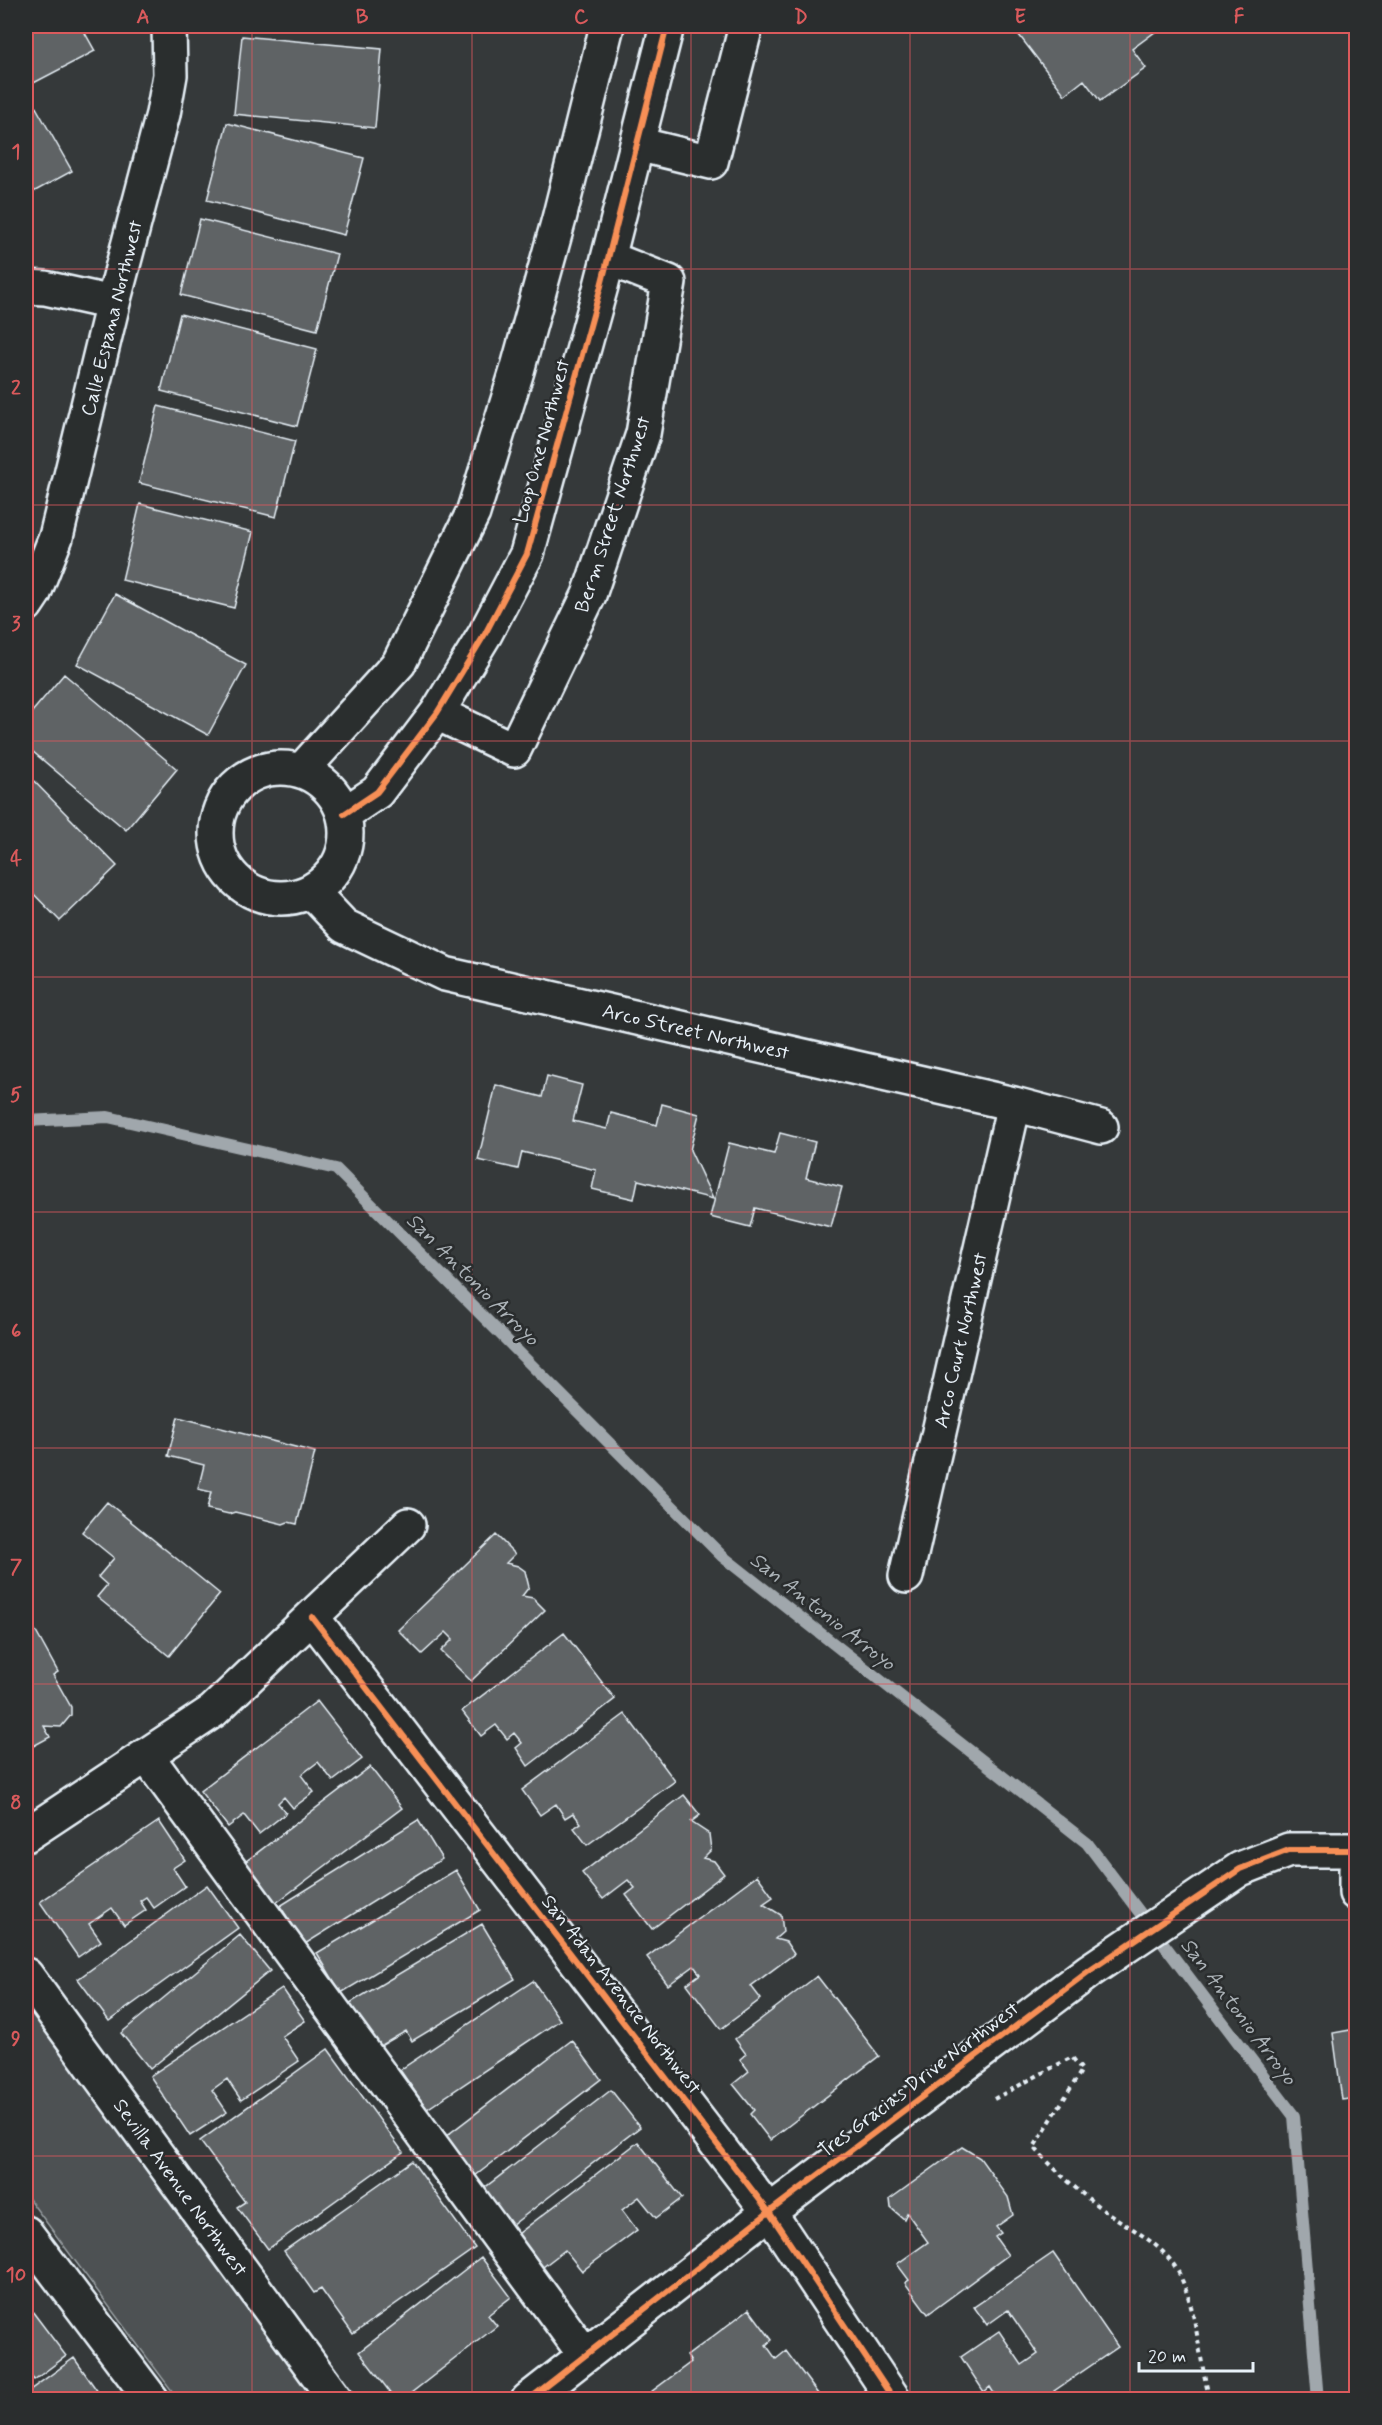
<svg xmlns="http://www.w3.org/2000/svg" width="1382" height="2425" font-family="Mynerve,sans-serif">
	<rect width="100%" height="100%" fill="#35393a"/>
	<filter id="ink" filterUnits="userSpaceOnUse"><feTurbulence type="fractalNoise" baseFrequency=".0167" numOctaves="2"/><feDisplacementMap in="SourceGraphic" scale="12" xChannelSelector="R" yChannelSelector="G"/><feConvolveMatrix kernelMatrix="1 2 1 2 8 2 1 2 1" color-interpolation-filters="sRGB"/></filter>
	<g filter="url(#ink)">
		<!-- green -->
		<path fill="#4d5152" stroke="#9aa1a5" stroke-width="1.5" d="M26,2001L315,2399H178L26,2195Z"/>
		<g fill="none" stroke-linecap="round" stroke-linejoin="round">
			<!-- stream -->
			<path stroke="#a0a7ac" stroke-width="12" d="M26,1121L108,1117L336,1169L722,1556L1087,1843L1294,2116L1318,2400"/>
		</g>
		<!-- building -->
		<path fill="#5f6365" stroke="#e8f1f8" stroke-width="1.5" d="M26,26H81L95,51L26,87Z
			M1012,26H1163L1132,49L1146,68L1100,101L1084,80L1065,95Z
			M242,36L382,49L375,128L234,114Z
			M29,95L72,171L26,196V97Z
			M227,123L364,158L344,235L207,200Z
			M200,219L337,254L317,330L181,295Z
			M180,314L317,349L297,426L161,391Z
			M158,406L295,441L276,517L139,483Z
			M140,504L253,532L234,608L122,580Z
			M115,594L246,665L208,735L77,664Z
			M64,674L177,769L126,830L26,746V719Z
			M26,773L117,866L60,921L26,886Z
			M547,1076L582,1085L573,1121L607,1129L611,1113L657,1125L662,1104L699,1114L690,1150L713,1199L638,1180L634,1199L592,1189L596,1170L522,1152L518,1169L478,1160L496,1085L542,1097Z
			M780,1133L815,1142L806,1178L842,1187L831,1227L755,1208L750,1227L710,1217L729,1143L774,1154Z
			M178,1417L315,1452L297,1524L288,1522L283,1524L235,1512L229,1514L207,1509L211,1492L198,1489L204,1465L168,1456Z
			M107,1502L220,1594L169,1656L97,1597L107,1585L98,1577L114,1558L82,1532Z
			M496,1535L515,1554L506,1563L518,1566L525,1571L529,1587L522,1596L533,1598L545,1610L471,1681L441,1651L453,1639L446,1632L422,1654L398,1630Z
			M31,1623L58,1672L53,1675L71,1707V1715L61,1727L44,1726L50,1737L26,1750V1627Z
			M564,1633L615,1699L528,1766L516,1748L522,1743L514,1733L507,1739L496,1725L481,1736L462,1711Z
			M317,1701L362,1759L333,1781L318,1762L301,1775L314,1792L293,1808L284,1797L278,1803L286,1813L259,1834L244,1815L228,1827L200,1791Z
			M625,1714L675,1781L587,1845L574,1828L581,1823L573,1813L565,1818L556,1804L540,1815L522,1790Z
			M370,1767L402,1808L276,1903L245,1862Z
			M684,1795L700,1815L691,1822L709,1834L711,1850L703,1858L714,1861L724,1874L652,1929L626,1895L635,1888L628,1880L603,1899L582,1873Z
			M418,1820L442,1859L305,1944L280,1906Z
			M159,1821L185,1860L173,1868L185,1886L154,1908L146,1897L140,1901L146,1910L124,1925L112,1908L89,1924L101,1941L78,1957L40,1902Z
			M456,1870L480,1910L341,1993L317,1953Z
			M757,1875L773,1897L763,1904L781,1915L783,1932L775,1939L786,1942L794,1954L751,1986L761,1999L721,2029L687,1984L700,1974L694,1966L668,1985L647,1957Z
			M207,1885L238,1928L109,2021L78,1979Z
			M482,1924L515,1979L412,2041L406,2031L377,2048L350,2003Z
			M240,1935L270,1971L150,2069L121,2033Z
			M817,1976L879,2056L770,2140L750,2114L754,2110L733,2084L749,2071L740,2059L746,2054L735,2039Z
			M533,1981L560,2020L427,2109L400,2070Z
			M282,1988L305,2021L282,2036L299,2061L241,2100L227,2079L212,2090L227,2112L190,2136L150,2076Z
			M1356,2029V2098L1342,2100L1333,2033Z
			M572,2040L601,2079L475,2176L445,2137Z
			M328,2049L403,2152L268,2249L237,2207L245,2202L200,2141Z
			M611,2090L640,2127L511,2226L483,2189Z
			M638,2142L682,2198L656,2218L639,2197L622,2210L637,2230L582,2271L565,2250L543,2267L518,2234Z
			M962,2147L980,2158L1008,2197L1013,2215L996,2227L1001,2233L995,2237L1008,2255L928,2314L905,2283L909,2280L897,2264L928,2242L907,2213L904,2219L891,2208L890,2199Z
			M412,2161L475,2248L353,2334L321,2289L314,2293L284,2251Z
			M1053,2253L1118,2347L1054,2391L1058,2400H998L990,2387L984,2392L961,2357L999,2331L1022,2365L1038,2354L1008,2310L987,2325L974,2307Z
			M481,2257L511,2297L488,2315L497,2326L402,2400H396L359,2352Z
			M749,2309L772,2340L766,2345L776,2359L786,2351L818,2394L811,2400H651L647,2395L691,2362L687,2356Z
			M32,2311L66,2356L34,2380L26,2370V2316Z
			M74,2358L103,2399L26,2400V2393Z"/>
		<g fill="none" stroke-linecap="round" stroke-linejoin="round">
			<defs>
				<path id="minor" d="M637,144L711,162L746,26
					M26,287L45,288L113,303
					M26,605L34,593L56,537L113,303L163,114L170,75L169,26
					M437,713L514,750L589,595L643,434L669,282L608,258
					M216 833a65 65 0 1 1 130 0a65 65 0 1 1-130 0Z
					M301,771L399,663L473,513L517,371L559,219L607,26
					M344,814L377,792L437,713L485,634L527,554L601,286L667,26
					M311,891L344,926L445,974L1014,1104L1101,1127
					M906,1576L1014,1104
					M312,1617L769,2212L894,2400
					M146,1755L585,2355
					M26,1835L213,1711L408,1525
					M1356,1870V1893
					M26,1975L336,2400
					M26,2233L152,2400
					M528,2400L769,2212L1089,1971L1240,1869L1289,1850H1356"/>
			</defs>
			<!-- minor casing -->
			<use href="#minor" stroke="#e8f1f8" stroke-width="38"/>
			<!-- path -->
			<path stroke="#e8f1f8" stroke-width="4" stroke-dasharray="4.5 4.5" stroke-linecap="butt" d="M994,2099L1072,2057L1082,2070L1034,2147C1053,2168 1072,2186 1094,2203C1123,2226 1168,2243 1182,2280C1198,2318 1199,2360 1210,2400"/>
			<!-- minor -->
			<use href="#minor" stroke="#2a2d2e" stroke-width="33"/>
			<defs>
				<path id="cycleway" d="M344,814L377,792L437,713L485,634L527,554L601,286L667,26
					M312,1617L769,2212L894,2400
					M528,2400L769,2212L1089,1971L1240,1869L1289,1850H1356"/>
			</defs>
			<!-- cycleway casing -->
			<use href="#cycleway" stroke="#2a2d2e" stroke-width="10"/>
			<!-- cycleway -->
			<use href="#cycleway" stroke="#f78f57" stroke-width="6"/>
		</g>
	</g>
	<!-- grid -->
	<path fill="none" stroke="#da5a5c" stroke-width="1.5" stroke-opacity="0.55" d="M252,26V2400M472,26V2400M691,26V2400M910,26V2400M1130,26V2400M26,269H1356M26,505H1356M26,741H1356M26,977H1356M26,1212H1356M26,1448H1356M26,1684H1356M26,1920H1356M26,2156H1356"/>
	<g text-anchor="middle" stroke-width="5" stroke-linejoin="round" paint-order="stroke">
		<!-- street labels -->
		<g font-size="20" fill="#e8f1f8" stroke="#2a2d2e">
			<text transform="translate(111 318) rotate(-76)" y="7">Calle Espana Northwest</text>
			<text transform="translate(541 441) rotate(-75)" y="7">Loop One Northwest</text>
			<text transform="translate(612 514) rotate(-72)" y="7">Berm Street Northwest</text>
			<text transform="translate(696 1031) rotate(13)" y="7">Arco Street Northwest</text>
			<text transform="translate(960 1340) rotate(-77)" y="7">Arco Court Northwest</text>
			<text transform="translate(622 1994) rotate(52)" y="7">San Adan Avenue Northwest</text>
			<text transform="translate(918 2079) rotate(-37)" y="7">Tres Gracias Drive Northwest</text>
			<text transform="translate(181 2187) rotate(54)" y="7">Sevilla Avenue Northwest</text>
		</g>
		<!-- water labels -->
		<g font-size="21" font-style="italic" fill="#acb3b8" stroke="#2a2d2e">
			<text transform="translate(473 1279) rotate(45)" y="7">San Antonio Arroyo</text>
			<text transform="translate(823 1611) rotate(38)" y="7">San Antonio Arroyo</text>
			<text transform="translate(1239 2011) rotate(53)" y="7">San Antonio Arroyo</text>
		</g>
	</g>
	<!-- margin -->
	<rect width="1382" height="2425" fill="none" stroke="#2a2d2e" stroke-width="66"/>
	<!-- scale -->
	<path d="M1139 2362v9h114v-9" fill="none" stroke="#e8f1f8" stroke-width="3"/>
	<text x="1148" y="2362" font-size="18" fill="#e8f1f8" stroke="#2a2d2e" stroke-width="4.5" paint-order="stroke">20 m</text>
	<rect x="33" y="33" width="1316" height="2359" fill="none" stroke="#da5a5c" stroke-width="2"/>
	<g font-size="20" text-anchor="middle" font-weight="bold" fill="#da5a5c">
		<text x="143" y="23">A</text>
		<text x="362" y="23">B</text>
		<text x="581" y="23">C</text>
		<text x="801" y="23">D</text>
		<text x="1020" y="23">E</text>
		<text x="1239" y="23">F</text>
		<text x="16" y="158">1</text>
		<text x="16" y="394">2</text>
		<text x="16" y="630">3</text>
		<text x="16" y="865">4</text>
		<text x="16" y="1101">5</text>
		<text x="16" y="1337">6</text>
		<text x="16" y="1573">7</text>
		<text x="16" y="1809">8</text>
		<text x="16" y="2045">9</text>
		<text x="16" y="2281">10</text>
	</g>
</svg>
